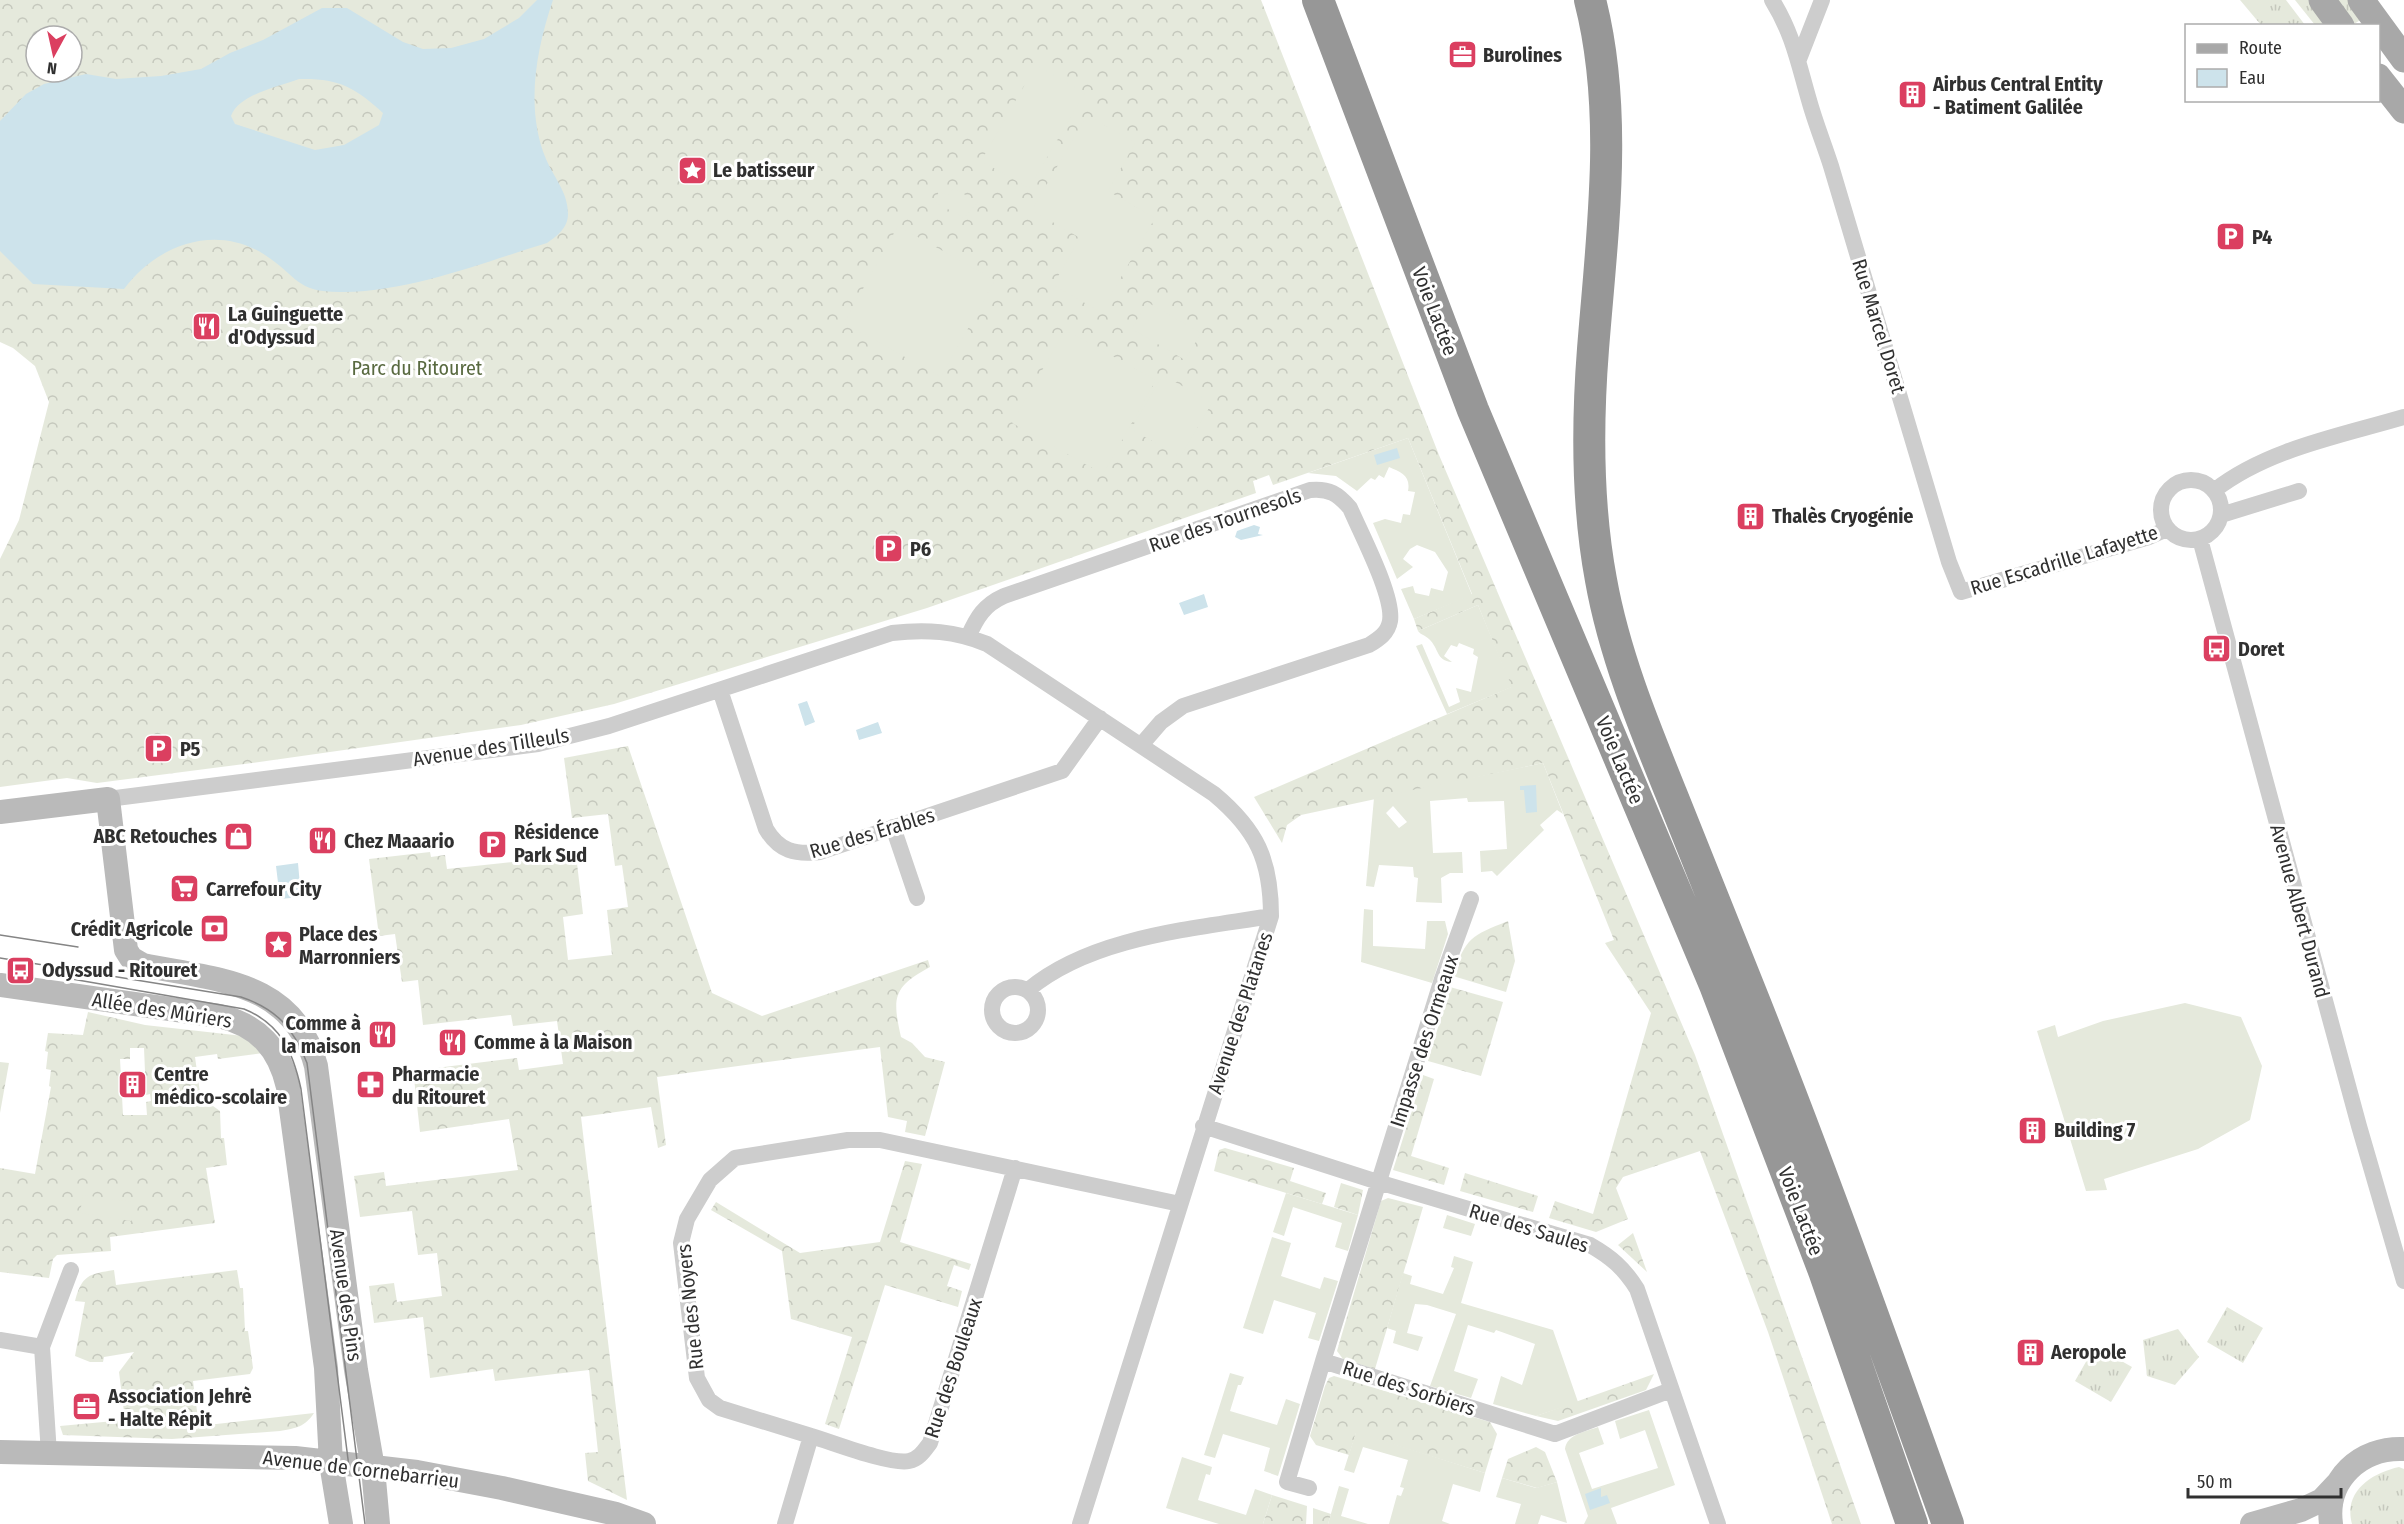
<svg xmlns="http://www.w3.org/2000/svg" width="2404" height="1524" font-family="'Fira Sans Condensed',sans-serif">
	<defs>
		<pattern id="grass-tufts" width="24" height="20" patternUnits="userSpaceOnUse" patternTransform="scale(1.5)"><rect width="24" height="20" fill="#e5e9dc"/><path d="M3 7l-1-3M5 7V3M7 7l1-3M15 17l-1-3M17 17v-4M19 17l1-3" fill="none" stroke="#c5c8bd"/></pattern>
		<pattern id="forest-crowns" width="20" height="18" patternUnits="userSpaceOnUse" patternTransform="scale(1.5)"><rect width="20" height="18" fill="#e5e9dc"/><path d="M2 6a3 3 0 1 1 6 0M12 15a3 3 0 1 1 6 0" fill="none" stroke="#c5c8bd"/></pattern>
	</defs>
	<rect width="100%" height="100%" fill="#fff"/>
	<!-- grass -->
	<path fill="url(#grass-tufts)" d="M2240,0H2286L2305,25H2261Z
		M2295,0H2309L2328,25H2315Z
		M2336,0H2348L2362,19L2354,24Z
		M2227,1307L2263,1328L2243,1363L2207,1342Z
		M2178,1329L2199,1357L2175,1385L2147,1376L2143,1340Z
		M2095,1346L2132,1367L2111,1402L2075,1381Z
		M2399,1467L2404,1469V1524H2352C2343,1491 2372,1473 2399,1467Z"/>
	<!-- forest -->
	<path fill="url(#forest-crowns)" fill-rule="evenodd" d="M0,0H1261L1439,455L1695,1055L1861,1524H1832L1768,1332L1700,1151L1623,1177L1616,1188L1628,1219L1596,1232L1549,1218L1555,1201L1593,1214L1651,1013L1605,943L1614,940L1543,763L1301,815L1287,825L1282,843L1254,797L1511,687L1478,605L1418,631L1414,619L1472,594L1408,438L1273,485L1269,475L1253,481L1256,493L927,608L614,704L521,725L252,763L97,783L67,778L0,787V559L19,520L49,402L35,366L13,348L0,342ZM36,36H72V72H36Z
		M628,746L712,993L762,1016L928,960L930,967C893,987 892,997 901,1037L912,1043L925,1057L945,1062L925,1136L905,1132L907,1121L888,1117L880,1047L657,1077L666,1145L658,1148L651,1107L581,1117L627,1500L588,1481L585,1453L598,1452L589,1370L495,1381L493,1369L430,1378L423,1317L374,1323L369,1286L394,1283L397,1302L442,1296L437,1253L418,1255L412,1211L360,1217L354,1176L384,1172L386,1186L518,1170L509,1119L420,1132L414,1078L421,1071L428,1069L517,1058L519,1070L563,1064L557,1021L513,1026L511,1015L423,1025L418,980L402,982L395,934L379,936L369,859L430,852L431,857L445,855L447,869L576,855L583,914L563,917L568,960L612,955L607,910L628,907L622,865L615,866L608,814L572,818L564,758Z
		M1508,921L1515,961L1506,992L1453,976C1466,937 1471,936 1508,921Z
		M1450,987L1503,1002L1481,1076L1428,1061Z
		M88,1012L145,1025L243,1036L263,1053L218,1059L217,1054L195,1057L202,1107L213,1106L220,1111L221,1138H224L227,1165L206,1168L215,1223L110,1237L111,1251L57,1255L53,1259L49,1278L0,1272V1168L35,1174L51,1087L49,1086L51,1070L46,1069L48,1052L45,1051L48,1033L83,1035ZM130,1048H144L146,1095L150,1094L151,1101L146,1102L147,1115H123L120,1059H130Z
		M0,1062L9,1063L0,1113Z
		M1423,1075L1434,1079L1411,1156L1449,1168L1444,1185L1393,1170Z
		M1225,1148L1294,1168L1290,1181L1326,1193L1322,1204L1214,1171L1219,1150Z
		M905,1161L922,1164L900,1242L971,1264L969,1270L954,1265L947,1286L962,1291L958,1307L885,1285L839,1429L825,1424L852,1337L791,1319L782,1251L711,1210L716,1202L800,1253L880,1242Z
		M1465,1173L1538,1196L1533,1212L1460,1191Z
		M1341,1183L1363,1190L1358,1215L1334,1207Z
		M1388,1198L1423,1207L1375,1369L1343,1359L1337,1351L1381,1201Z
		M1633,1233L1647,1272L1618,1245Z
		M114,1270L116,1285L237,1270L240,1288H243L245,1331H248L253,1368L250,1374L193,1381L199,1426L314,1413C305,1427 296,1428 280,1431L172,1439L63,1435L60,1426L125,1420L119,1372L134,1352L104,1357L103,1362H90L75,1356L85,1302L75,1301C82,1275 89,1274 114,1270Z
		M1654,1374L1646,1390L1558,1421L1536,1416Z
		M1334,1376L1490,1422L1497,1434L1485,1473L1356,1433L1349,1455L1316,1445L1310,1436L1325,1386L1329,1378Z
		M1536,1447L1545,1452L1557,1482L1537,1488L1502,1478L1508,1459Z
		M1272,1495L1307,1506L1306,1524H1263Z
		M1313,1508L1331,1514L1328,1524H1313Z"/>
	<!-- garden -->
	<path fill="#e5e9dc" fill-rule="evenodd" d="M1036,65L1085,93L1029,188L981,161Z
		M1087,115L1135,143L1108,191L1155,218L1101,312L1053,285L1080,238L1032,210Z
		M953,188L978,202L964,218L935,202L939,191L948,196Z
		M898,226L995,280L941,377L844,323Z
		M1147,302L1201,333L1185,360L1132,329Z
		M1065,330L1156,380L1103,474L1012,423Z
		M1163,375L1212,403L1180,457L1131,429Z
		M1408,438L1472,595L1414,619L1401,589L1413,586L1415,593L1429,596L1431,588L1443,591L1448,572L1435,552L1417,545L1410,549L1403,559L1413,567L1397,579L1373,523L1385,519L1401,523L1403,514L1410,515L1415,492L1408,491C1411,476 1401,472 1389,467L1384,478L1379,475L1375,480L1371,478L1357,491L1336,476L1308,473Z
		M1478,605L1512,687L1447,714L1416,646L1422,644L1449,707L1460,702L1456,688L1471,692L1478,657L1473,654L1474,649L1459,643L1457,647L1451,645L1444,656L1452,662C1436,661 1439,648 1429,639C1425,635 1421,635 1418,631Z
		M1543,763L1563,814L1557,810L1540,825L1544,830L1497,876L1492,871L1481,872L1480,851L1507,849L1504,801L1468,802L1467,798L1430,801L1433,853L1462,852L1463,873H1450L1441,878L1442,903L1416,902L1418,878L1414,877L1413,867L1379,865L1374,887L1366,886L1374,798ZM1393,806L1407,822L1399,828L1386,813Z
		M1364,909L1373,910V946L1425,949L1427,921H1445L1448,934L1432,983L1361,962Z
		M2185,1003L2241,1017L2262,1066L2250,1120L2198,1149L2104,1179L2107,1190L2086,1191L2037,1031L2055,1025L2058,1037L2103,1021Z
		M1286,1193L1358,1215L1348,1251L1335,1247L1342,1223L1293,1207L1284,1236L1273,1232Z
		M83,1195L133,1202L131,1221L80,1213Z
		M1447,1215L1475,1224L1471,1236L1443,1228Z
		M1272,1237L1291,1243L1281,1276L1320,1289L1324,1277L1338,1281L1319,1341L1308,1338L1316,1313L1274,1300L1263,1334L1243,1328Z
		M1454,1256L1473,1262L1461,1303L1553,1330L1578,1402L1536,1416L1493,1404L1501,1376L1522,1385L1535,1344L1496,1330L1494,1333L1468,1325L1454,1371L1478,1379L1471,1398L1430,1386L1456,1314L1427,1305L1415,1304L1407,1333L1423,1337L1418,1351L1393,1343L1396,1331L1387,1328L1403,1273L1412,1276L1410,1284L1443,1294L1454,1268L1451,1267Z
		M1230,1373L1244,1377L1241,1385H1238L1230,1411L1277,1425L1286,1399L1300,1404L1278,1476L1264,1471L1270,1448L1223,1434L1215,1458L1204,1455Z
		M1649,1410L1675,1485L1611,1508L1617,1524H1584L1588,1516L1565,1449C1567,1434 1585,1432 1598,1427L1604,1444L1579,1453L1592,1489L1658,1468L1645,1430L1620,1439L1615,1421Z
		M1356,1432L1485,1473L1480,1492L1453,1484L1442,1521L1450,1524H1389L1397,1495L1401,1496L1404,1488L1400,1487L1408,1460L1363,1447L1354,1473L1344,1470Z
		M1182,1457L1212,1467L1210,1475L1206,1474L1198,1500L1246,1515L1255,1489L1272,1495L1263,1524H1219L1166,1508Z
		M1502,1478L1536,1488L1557,1482L1567,1523L1541,1515L1538,1524H1515L1521,1504L1496,1497Z
		M1339,1486L1349,1489L1341,1516L1368,1524H1328Z"/>
	<!-- water -->
	<path fill="#cde3eb" fill-rule="evenodd" d="M537,0H553C536,50 525,109 546,159C554,178 568,192 568,214C568,228 557,236 547,243C481,263 413,291 344,292C295,293 299,277 265,255C215,223 157,245 124,289L33,284L0,251V121L26,94L44,84L86,74L116,79L161,76L201,69L230,53L263,40L322,8H347L403,42L423,49L451,48L484,39L519,18ZM299,79C338,78 355,87 383,113L379,125L344,145L315,150L235,124L231,116C239,94 278,87 299,79Z
		M1397,448L1400,458L1377,465L1374,455Z
		M1254,525L1260,527L1258,534L1263,535L1241,540L1235,537L1237,531Z
		M1204,594L1208,607L1184,615L1179,603Z
		M807,701L815,722L805,726L798,704Z
		M878,722L882,733L859,740L856,730Z
		M1536,785L1537,812L1526,813L1524,790H1520V786Z
		M298,863L301,897L280,899L276,866Z
		M1601,1488V1497L1607,1495L1610,1503L1590,1510L1585,1494Z"/>
	<g fill="none" stroke-linecap="round" stroke-linejoin="round">
		<!-- street -->
		<path stroke="#cdcdcd" stroke-width="16" d="M1772,0C1793,34 1798,62 1809,100C1815,122 1824,144 1831,166L1949,562L1961,592L2149,537L2167,529
			M1799,59L1822,0
			M2161 510a30 30 0 1 1 60 0a30 30 0 1 1-60 0Z
			M2215,490C2268,449 2340,436 2404,417
			M2221,515L2299,491
			M2200,539L2359,1126L2404,1281
			M968,637C977,617 984,605 1004,596L1310,490C1329,488 1338,494 1350,508C1361,534 1394,596 1390,621C1388,633 1379,639 1369,645L1183,706L1161,722L1142,744
			M720,690L766,829C779,851 795,855 820,852L1062,771L1100,718
			M108,799L538,744L609,726L892,633C926,629 955,631 987,644L1214,794C1257,830 1271,860 1271,916L1080,1524
			M893,827L917,898
			M1471,899L1442,979L1323,1361L1555,1434L1671,1390
			M992 1010a23 23 0 1 1 46 0a23 23 0 1 1-46 0Z
			M1028,990C1091,937 1192,929 1271,916
			M1203,1126L1378,1182L1590,1245C1611,1257 1624,1268 1637,1289L1718,1524
			M0,1340L42,1347
			M811,1436C832,1442 890,1465 909,1461C919,1459 924,1451 930,1443L1015,1168
			M49,1454L42,1347L71,1270
			M1309,1488L1287,1482L1323,1361
			M785,1524L811,1436L720,1408L709,1400L697,1378L681,1243L687,1219L710,1180L735,1158L848,1140H880L1180,1204"/>
		<!-- secondary -->
		<path stroke="#bababa" stroke-width="24" d="M0,812L108,799L126,950L131,958L143,965C215,980 294,980 316,1066L356,1370L373,1468L378,1524
			M0,985L219,1016C258,1025 279,1048 288,1087L326,1368L331,1463L341,1524
			M0,1452L295,1458L417,1472L502,1488L616,1514L644,1524
			M2252,1524L2301,1510L2322,1500L2338,1483
			M2331,1524C2325,1479 2361,1447 2404,1449"/>
		<!-- primary -->
		<path stroke="#a8a8a8" stroke-width="27" d="M2322,0L2341,26
			M2361,0L2404,59
			M2378,77L2404,110"/>
		<!-- highway -->
		<path stroke="#979797" stroke-width="32" d="M1318,0L1473,410L1715,985L1824,1271L1912,1524
			M1590,0C1619,113 1602,234 1593,349C1587,426 1587,505 1601,580C1614,653 1643,724 1671,793C1697,859 1724,926 1751,993C1821,1168 1884,1346 1948,1524"/>
		<!-- tram -->
		<path stroke="#858585" stroke-width="1.5" d="M0,935L78,947
			M0,958L241,997C277,1009 294,1029 307,1063L365,1524
			M49,975L244,1009C281,1024 293,1052 301,1089L349,1467"/>
	</g>
	<!-- icons -->
	<defs>
		<symbol id="office-square" viewBox="-11 -11 22 22"><rect x="-9" y="-9" width="18" height="18" rx="4" fill="#db3f60" stroke="#fff"/><path d="M-6-3h4V-5.5h4V-3h4V5H-6ZM-1-4.5V-3h2v-1.5ZM-6 0V1H6V0Z" fill="#fff"/></symbol>
		<symbol id="building-square" viewBox="-11 -11 22 22"><rect x="-9" y="-9" width="18" height="18" rx="4" fill="#db3f60" stroke="#fff"/><path d="M-4-6H4V6H1V3H-1V6H-4ZM-2.5-4.3h1.7v1.8h-1.7ZM.8-4.3h1.7v1.8H.8ZM-2.5-1h1.7V.8h-1.7ZM.8-1h1.7V.8H.8Z" fill="#fff"/></symbol>
		<symbol id="sight-square" viewBox="-11 -11 22 22"><rect x="-9" y="-9" width="18" height="18" rx="4" fill="#db3f60" stroke="#fff"/><path d="M0-6L1.8-2.2L6-1.7L2.9 1.2L3.7 5.4L0 3.3L-3.7 5.4L-2.9 1.2L-6-1.7L-1.8-2.2Z" fill="#fff"/></symbol>
		<symbol id="parking-square" viewBox="-11 -11 22 22"><rect x="-9" y="-9" width="18" height="18" rx="4" fill="#db3f60" stroke="#fff"/><path d="M-3.5-5.5H1a3.5 3.5 0 0 1 0 7H-1V5.5H-3.5ZM-1-3.4V-.6H.8a1.4 1.4 0 0 0 0-2.8Z" fill="#fff"/></symbol>
		<symbol id="restaurant-square" viewBox="-11 -11 22 22"><rect x="-9" y="-9" width="18" height="18" rx="4" fill="#db3f60" stroke="#fff"/><path d="M-5-6h1v4h1v-4h1v4h1v-4h1v5L-1.5 .5V6h-2V.5L-5-1ZM5-6V6H3V1.5H1.5Q1.5-4 5-6Z" fill="#fff"/></symbol>
		<symbol id="bus-square" viewBox="-11 -11 22 22"><rect x="-9" y="-9" width="18" height="18" rx="4" fill="#db3f60" stroke="#fff"/><path d="M-5-6H5V4H4V6H2V4H-2V6H-4V4H-5ZM-3.5-4V0h7V-4ZM-3.5 1.2v1.5H-2V1.2ZM2 1.2v1.5H3.5V1.2Z" fill="#fff"/></symbol>
		<symbol id="shop-square" viewBox="-11 -11 22 22"><rect x="-9" y="-9" width="18" height="18" rx="4" fill="#db3f60" stroke="#fff"/><path d="M-5-2.5h2.3a2.7 3.5 0 0 1 5.4 0H5L5.5 6h-11ZM-1.5-2.5h3a1.5 2.3 0 0 0-3 0Z" fill="#fff"/></symbol>
		<symbol id="supermarket-square" viewBox="-11 -11 22 22"><rect x="-9" y="-9" width="18" height="18" rx="4" fill="#db3f60" stroke="#fff"/><path d="M-6-5.5h2.5l.6 2H6L4.5 2H-2.5L-4.4-4H-6ZM-1.5 3.2a1.3 1.3 0 1 0 .1 0ZM3 3.2a1.3 1.3 0 1 0 .1 0Z" fill="#fff"/></symbol>
		<symbol id="bank-square" viewBox="-11 -11 22 22"><rect x="-9" y="-9" width="18" height="18" rx="4" fill="#db3f60" stroke="#fff"/><path d="M-6-4H6V4H-6ZM0-2.3a2.3 2.3 0 1 0 0 4.6a2.3 2.3 0 1 0 0-4.6Z" fill="#fff"/></symbol>
		<symbol id="pharmacy-square" viewBox="-11 -11 22 22"><rect x="-9" y="-9" width="18" height="18" rx="4" fill="#db3f60" stroke="#fff"/><path d="M-2-6h4v4h4v4h-4v4h-4v-4h-4v-4h4Z" fill="#fff"/></symbol>
	</defs>
	<g fill-rule="evenodd">
		<use href="#office-square" x="1446" y="38" width="33" height="33"/>
		<use href="#building-square" x="1896" y="78" width="33" height="33"/>
		<use href="#sight-square" x="676" y="154" width="33" height="33"/>
		<use href="#parking-square" x="2214" y="220" width="33" height="33"/>
		<use href="#restaurant-square" x="190" y="310" width="33" height="33"/>
		<use href="#building-square" x="1734" y="500" width="33" height="33"/>
		<use href="#parking-square" x="872" y="532" width="33" height="33"/>
		<use href="#bus-square" x="2200" y="632" width="33" height="33"/>
		<use href="#parking-square" x="142" y="732" width="33" height="33"/>
		<use href="#shop-square" x="222" y="820" width="33" height="33"/>
		<use href="#restaurant-square" x="306" y="824" width="33" height="33"/>
		<use href="#parking-square" x="476" y="828" width="33" height="33"/>
		<use href="#supermarket-square" x="168" y="872" width="33" height="33"/>
		<use href="#bank-square" x="198" y="912" width="33" height="33"/>
		<use href="#sight-square" x="262" y="928" width="33" height="33"/>
		<use href="#bus-square" x="4" y="954" width="33" height="33"/>
		<use href="#restaurant-square" x="366" y="1018" width="33" height="33"/>
		<use href="#restaurant-square" x="436" y="1026" width="33" height="33"/>
		<use href="#building-square" x="116" y="1068" width="33" height="33"/>
		<use href="#pharmacy-square" x="354" y="1068" width="33" height="33"/>
		<use href="#building-square" x="2016" y="1114" width="33" height="33"/>
		<use href="#building-square" x="2014" y="1336" width="33" height="33"/>
		<use href="#office-square" x="70" y="1390" width="33" height="33"/>
	</g>
	<g text-anchor="middle" stroke-width="6" stroke-linejoin="round" paint-order="stroke">
		<!-- poi labels -->
		<g font-size="20" font-weight="bold" fill="#303030" stroke="#fff" text-anchor="start">
			<text x="1483" y="62">Burolines</text>
			<text x="1933" y="91">Airbus Central Entity<tspan x="1933" dy="23">- Batiment Galilée</tspan></text>
			<text x="713" y="177">Le batisseur</text>
			<text x="2252" y="244">P4</text>
			<text x="228" y="321">La Guinguette<tspan x="228" dy="23">d'Odyssud</tspan></text>
			<text x="1772" y="523">Thalès Cryogénie</text>
			<text x="910" y="556">P6</text>
			<text x="2238" y="656">Doret</text>
			<text x="180" y="756">P5</text>
			<text x="514" y="839">Résidence<tspan x="514" dy="23">Park Sud</tspan></text>
			<text x="217" y="843" text-anchor="end">ABC Retouches</text>
			<text x="344" y="848">Chez Maaario</text>
			<text x="206" y="896">Carrefour City</text>
			<text x="193" y="936" text-anchor="end">Crédit Agricole</text>
			<text x="299" y="941">Place des<tspan x="299" dy="23">Marronniers</tspan></text>
			<text x="42" y="977">Odyssud - Ritouret</text>
			<text x="361" y="1030" text-anchor="end">Comme à<tspan x="361" dy="23">la maison</tspan></text>
			<text x="474" y="1049">Comme à la Maison</text>
			<text x="154" y="1081">Centre<tspan x="154" dy="23">médico-scolaire</tspan></text>
			<text x="392" y="1081">Pharmacie<tspan x="392" dy="23">du Ritouret</tspan></text>
			<text x="2054" y="1137">Building 7</text>
			<text x="2051" y="1359">Aeropole</text>
			<text x="108" y="1403">Association Jehrè<tspan x="108" dy="23">- Halte Répit</tspan></text>
		</g>
		<!-- street labels -->
		<g font-size="20" fill="#303030" stroke="#fff">
			<text transform="translate(1435 311) rotate(69)" y="7">Voie Lactée</text>
			<text transform="translate(1879 326) rotate(73)" y="7">Rue Marcel Doret</text>
			<text transform="translate(1225 520) rotate(-19)" y="7">Rue des Tournesols</text>
			<text transform="translate(2064 560) rotate(-17)" y="7">Rue Escadrille Lafayette</text>
			<text transform="translate(491 747) rotate(-9)" y="7">Avenue des Tilleuls</text>
			<text transform="translate(1620 760) rotate(67)" y="7">Voie Lactée</text>
			<text transform="translate(872 833) rotate(-17)" y="7">Rue des Érables</text>
			<text transform="translate(2300 911) rotate(75)" y="7">Avenue Albert Durand</text>
			<text transform="translate(162 1010) rotate(9)" y="7">Allée des Mûriers</text>
			<text transform="translate(1240 1013) rotate(-72)" y="7">Avenue des Platanes</text>
			<text transform="translate(1424 1041) rotate(-72)" y="7">Impasse des Ormeaux</text>
			<text transform="translate(1801 1211) rotate(69)" y="7">Voie Lactée</text>
			<text transform="translate(1529 1228) rotate(17)" y="7">Rue des Saules</text>
			<text transform="translate(346 1295) rotate(82)" y="7">Avenue des Pins</text>
			<text transform="translate(690 1307) rotate(-96)" y="7">Rue des Noyers</text>
			<text transform="translate(953 1368) rotate(-72)" y="7">Rue des Bouleaux</text>
			<text transform="translate(1409 1388) rotate(18)" y="7">Rue des Sorbiers</text>
			<text transform="translate(361 1469) rotate(7)" y="7">Avenue de Cornebarrieu</text>
		</g>
		<!-- park labels -->
		<g font-size="20" fill="#596a40" stroke="#fff">
			<text x="417" y="375">Parc du Ritouret</text>
		</g>
	</g>
	<!-- legend -->
	<rect x="2185" y="24" width="195" height="78" fill="#ffffff" stroke="#acacac" stroke-width="1.5"/>
	<rect x="2197" y="44" width="30" height="9" fill="#a8a8a8" stroke="#acacac" stroke-width="1.5"/>
	<text x="2239" y="54" font-size="18" fill="#303030">Route</text>
	<rect x="2197" y="69" width="30" height="18" fill="#cde3eb" stroke="#acacac" stroke-width="1.5"/>
	<text x="2239" y="84" font-size="18" fill="#303030">Eau</text>
	<!-- north arrow -->
	<g transform="translate(54 54) rotate(188)"><circle r="28" fill="#ffffff" stroke="#acacac" stroke-width="1.5"/>
	<path d="M0-4.5L10 22L0 15L-10 22Z" fill="#db3f60"/>
	<text y="-9" font-size="16" font-weight="bold" text-anchor="middle" fill="#303030">N</text>
	</g>
	<!-- scale -->
	<path d="M2188 1488v9h153v-9" fill="none" stroke="#303030" stroke-width="3"/>
	<text x="2197" y="1488" font-size="18" fill="#303030" stroke="#ffffff" stroke-width="4.5" paint-order="stroke">50 m</text>
</svg>
